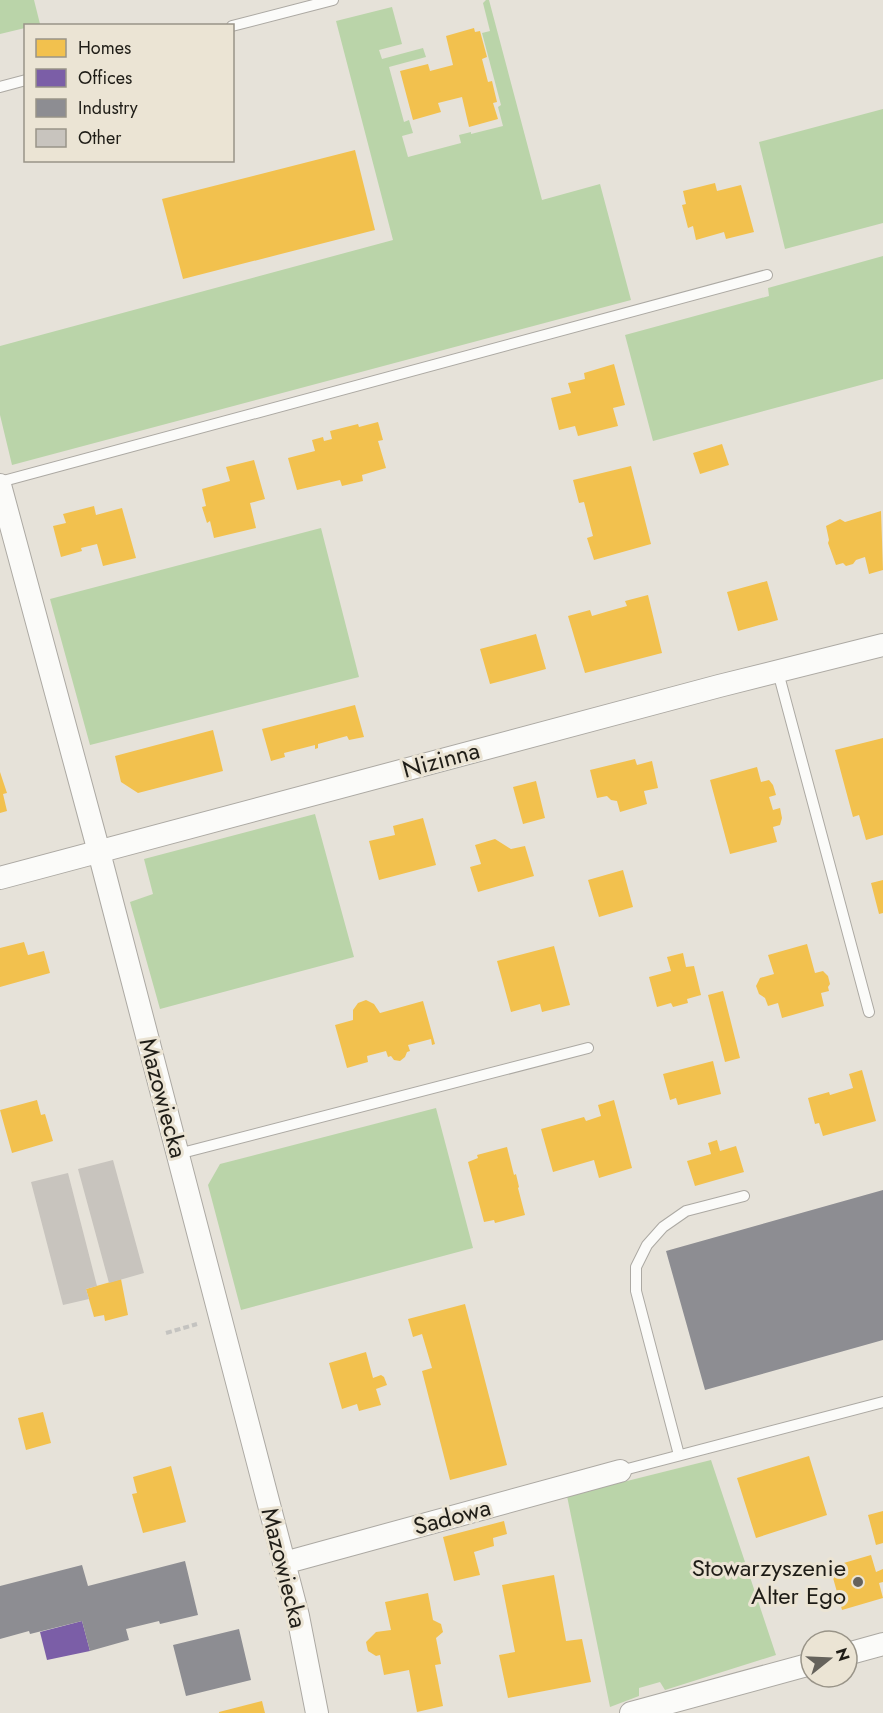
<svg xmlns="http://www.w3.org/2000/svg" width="883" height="1713" font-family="Jost,sans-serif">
	<rect width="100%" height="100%" fill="#e6e2d9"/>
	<!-- green -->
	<path fill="#bad4a9" d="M0,0H34L40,24L26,26L25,28L0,34Z
		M486,0H489L542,200L600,184L631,300L12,465L0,415V346L393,240L336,21L392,7L402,44L379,50L382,59L423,48L426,57L389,67L404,122L409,120L413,133L402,136L408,157L461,143L459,135L471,132V134L503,126L498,107L501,105L482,33L490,31L483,3Z
		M883,109V223L785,249L759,142Z
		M883,256V379L653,441L625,335L769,296L768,288Z
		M321,528L359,677L90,745L50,599Z
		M315,814L354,957L160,1009L130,902L153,894L144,859Z
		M436,1108L473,1248L241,1310L208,1185L220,1164Z
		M711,1460L776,1655L665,1690L660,1682L639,1688V1696L610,1707L567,1496Z"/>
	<!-- homes -->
	<path fill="#f2c14e" d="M474,28L475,32L480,31L487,57L482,59L488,82L492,81L497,102L493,103L498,119L469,127L462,97L438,103L441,112L413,120L400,71L428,64L430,71L453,65L446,36Z
		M355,150L375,230L183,279L162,199Z
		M715,183L717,191L741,185L754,232L726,239L724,232L696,240L693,226L688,228L682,205L686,204L683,191Z
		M614,364L625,405L613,408L618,426L578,436L575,426L559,430L551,398L571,393L568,383L585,379L584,373Z
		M378,422L383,440L378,441L386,468L362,475L363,481L342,486L340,480L297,490L288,458L315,451L312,440L323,437L324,441L332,439L330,431L358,424L359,427Z
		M722,444L729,465L700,474L693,453Z
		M254,460L265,499L250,503L256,528L214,538L210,521L207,523L202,507L206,506L202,489L230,481L226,467Z
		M631,466L651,544L594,560L587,538L593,536L584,502L579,503L573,480Z
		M94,506L96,515L122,508L136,558L103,566L97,544L81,548L82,551L61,557L53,526L66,523L63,514Z
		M881,511L883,570L869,574L865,557L856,560L853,564L846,566L843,563L836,565L828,543L829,540L826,526L840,519L845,522Z
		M767,581L778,620L738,631L727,592Z
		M648,595L662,653L585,673L568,616L590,610L592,616L609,611L627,606L625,601Z
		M536,634L546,669L490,684L480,649Z
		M355,705L364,737L349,740L347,736L318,744V748L315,749V745L284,753L285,757L271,761L262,729Z
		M213,730L223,771L138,793L121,782L115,756Z
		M883,738V835L866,840L859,815L853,817L835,750Z
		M635,759L637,765L652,761L658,788L644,791L647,804L620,812L617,801L611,800L607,796L597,798L590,770Z
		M757,767L761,782L769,780L773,785L776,795L769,797L773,810L780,808L782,818L780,825L773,827L777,842L730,854L710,780Z
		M0,772L7,793L3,794L7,811L0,813Z
		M536,781L545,818L523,824L513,787Z
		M423,818L436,865L379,880L369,841L395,835L393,826Z
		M495,839L511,849L525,846L534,876L478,892L470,867L481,864L475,845Z
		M623,870L633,907L599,917L588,880Z
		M883,880V913L879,914L871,883Z
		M24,942L28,955L44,951L50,973L0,987V948Z
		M807,944L815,973L823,971L828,976L830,984L828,987L829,991L821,993L824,1006L782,1018L778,1003L768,1006L765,998L759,994L756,986L760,978L774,974L768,955Z
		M554,946L570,1005L542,1012L540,1004L511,1012L497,961Z
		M683,953L686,967L694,966L701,995L687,999L688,1003L673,1007L671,1003L657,1007L649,977L671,971L667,957Z
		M723,991L740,1058L725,1062L708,995Z
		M366,1000L374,1004L380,1013L423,1001L435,1044L432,1045L431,1039L408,1045L410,1051L407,1052L405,1057L400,1061L394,1060L391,1056L388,1057L386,1051L367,1056L368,1062L347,1068L335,1025L353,1020V1010L358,1003Z
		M713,1061L721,1094L678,1105L676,1098L670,1100L663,1074Z
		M862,1070L876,1121L823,1136L819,1123L815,1124L808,1098L829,1092L830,1095L853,1088L849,1074Z
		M37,1100L41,1115L45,1114L53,1141L12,1153L0,1110Z
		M614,1100L632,1168L599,1178L594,1160L553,1172L541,1129L584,1117L586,1121L601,1116L598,1105Z
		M717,1140L720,1151L736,1146L744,1172L695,1186L687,1161L711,1154L708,1143Z
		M507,1147L514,1175L516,1174L519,1187L518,1188L525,1215L495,1223L494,1220L484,1222L468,1162L478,1158L477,1155Z
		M121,1279L128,1315L105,1321L104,1315L94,1317L86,1289Z
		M465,1304L507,1465L450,1480L422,1371L432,1368L422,1334L413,1337L408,1319Z
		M366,1352L373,1378L381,1375L384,1377L387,1385L376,1389L381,1405L359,1411L357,1404L342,1409L329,1363Z
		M43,1412L51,1443L26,1450L18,1418Z
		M809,1456L827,1515L756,1538L737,1478Z
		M171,1466L186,1522L143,1533L132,1494L137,1493L133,1477Z
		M883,1511V1543L876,1545L868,1515Z
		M504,1521L507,1534L493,1538L494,1546L474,1552L480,1575L454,1581L443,1537Z
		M871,1555L876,1572L883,1569V1582L879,1583L883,1598L842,1610L830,1567Z
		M554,1575L566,1641L582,1639L591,1682L508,1698L499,1655L515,1652L502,1585Z
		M428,1593L433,1620L441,1624L443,1632L436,1638L441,1664L435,1665L443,1706L417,1712L409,1670L384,1675L380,1655L376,1656L368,1651L366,1642L376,1632L391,1630L385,1602Z
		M262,1701L265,1713H219V1712Z"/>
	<!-- offices -->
	<path fill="#7b5ea7" d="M82,1621L90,1651L47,1660L40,1632Z"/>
	<!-- industry -->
	<path fill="#8d8d92" d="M883,1190V1340L705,1390L666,1251Z
		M185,1561L198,1615L160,1624L159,1621L126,1629L129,1640L90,1651L82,1621L30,1634L29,1631L0,1639V1586L82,1565L88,1586Z
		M239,1629L251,1680L186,1696L173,1645Z"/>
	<!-- building -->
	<path fill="#c8c4be" d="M113,1160L144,1273L109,1283L78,1169Z
		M68,1173L97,1286L86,1289L89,1299L63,1305L31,1182Z"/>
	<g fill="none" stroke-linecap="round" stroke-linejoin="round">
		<defs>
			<path id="service" d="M232,26L333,0
				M0,87L26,80
				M0,482L767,275
				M778,672L869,1012
				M178,1154L588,1048
				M679,1455L636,1291V1267L647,1245L663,1227L686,1211L744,1196
				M620,1471L883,1402"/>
			<path id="minor" d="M0,485L99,852L298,1616L317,1713
				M0,878L719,686L883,645
				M284,1563L620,1471
				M847,1654L883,1644
				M631,1713L811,1664"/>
		</defs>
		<!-- service casing -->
		<use href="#service" stroke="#aca9a3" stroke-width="12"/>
		<!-- minor casing -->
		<use href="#minor" stroke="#aca9a3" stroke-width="24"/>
		<!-- path -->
		<path stroke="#c4c3c0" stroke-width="4" stroke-dasharray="6 3" stroke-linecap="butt" d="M166,1333L197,1324"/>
		<!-- service -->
		<use href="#service" stroke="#fbfbf9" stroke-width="10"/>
		<!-- minor -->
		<use href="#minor" stroke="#fbfbf9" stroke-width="22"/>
	</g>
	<!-- markers -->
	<circle fill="#65625b" stroke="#ebe4d4" stroke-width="2" cx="858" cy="1582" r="6"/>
	<g text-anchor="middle" stroke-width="6" stroke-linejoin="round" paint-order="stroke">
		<!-- street labels -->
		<g font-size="24" fill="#1f1d17" stroke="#ebe4d4">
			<text transform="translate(441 760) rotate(-15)" y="8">Nizinna</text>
			<text transform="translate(163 1098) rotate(75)" y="8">Mazowiecka</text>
			<text transform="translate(452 1517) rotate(-15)" y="8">Sadowa</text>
			<text transform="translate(284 1568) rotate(76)" y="8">Mazowiecka</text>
		</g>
		<!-- poi labels -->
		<g font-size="24" fill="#1f1d17" stroke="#ebe4d4" text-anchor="end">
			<text x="846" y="1576">Stowarzyszenie<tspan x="846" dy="28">Alter Ego</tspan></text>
		</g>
	</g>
	<!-- legend -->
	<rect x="24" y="24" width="210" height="138" fill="#ebe4d4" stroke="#999488" stroke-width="1.5"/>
	<rect x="36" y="39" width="30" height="18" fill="#f2c14e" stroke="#999488" stroke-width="1.5"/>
	<text x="78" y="54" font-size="18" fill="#1f1d17">Homes</text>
	<rect x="36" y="69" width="30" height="18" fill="#7b5ea7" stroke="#999488" stroke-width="1.5"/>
	<text x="78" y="84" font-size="18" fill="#1f1d17">Offices</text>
	<rect x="36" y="99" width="30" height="18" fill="#8d8d92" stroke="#999488" stroke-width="1.5"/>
	<text x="78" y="114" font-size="18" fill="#1f1d17">Industry</text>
	<rect x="36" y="129" width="30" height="18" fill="#c8c4be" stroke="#999488" stroke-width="1.5"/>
	<text x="78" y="144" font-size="18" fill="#1f1d17">Other</text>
	<!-- north arrow -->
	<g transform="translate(829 1659) rotate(72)"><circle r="28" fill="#ebe4d4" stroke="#999488" stroke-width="1.5"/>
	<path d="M0-4.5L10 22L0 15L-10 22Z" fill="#65625b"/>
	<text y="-9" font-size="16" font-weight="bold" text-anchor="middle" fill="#1f1d17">N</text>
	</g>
</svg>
